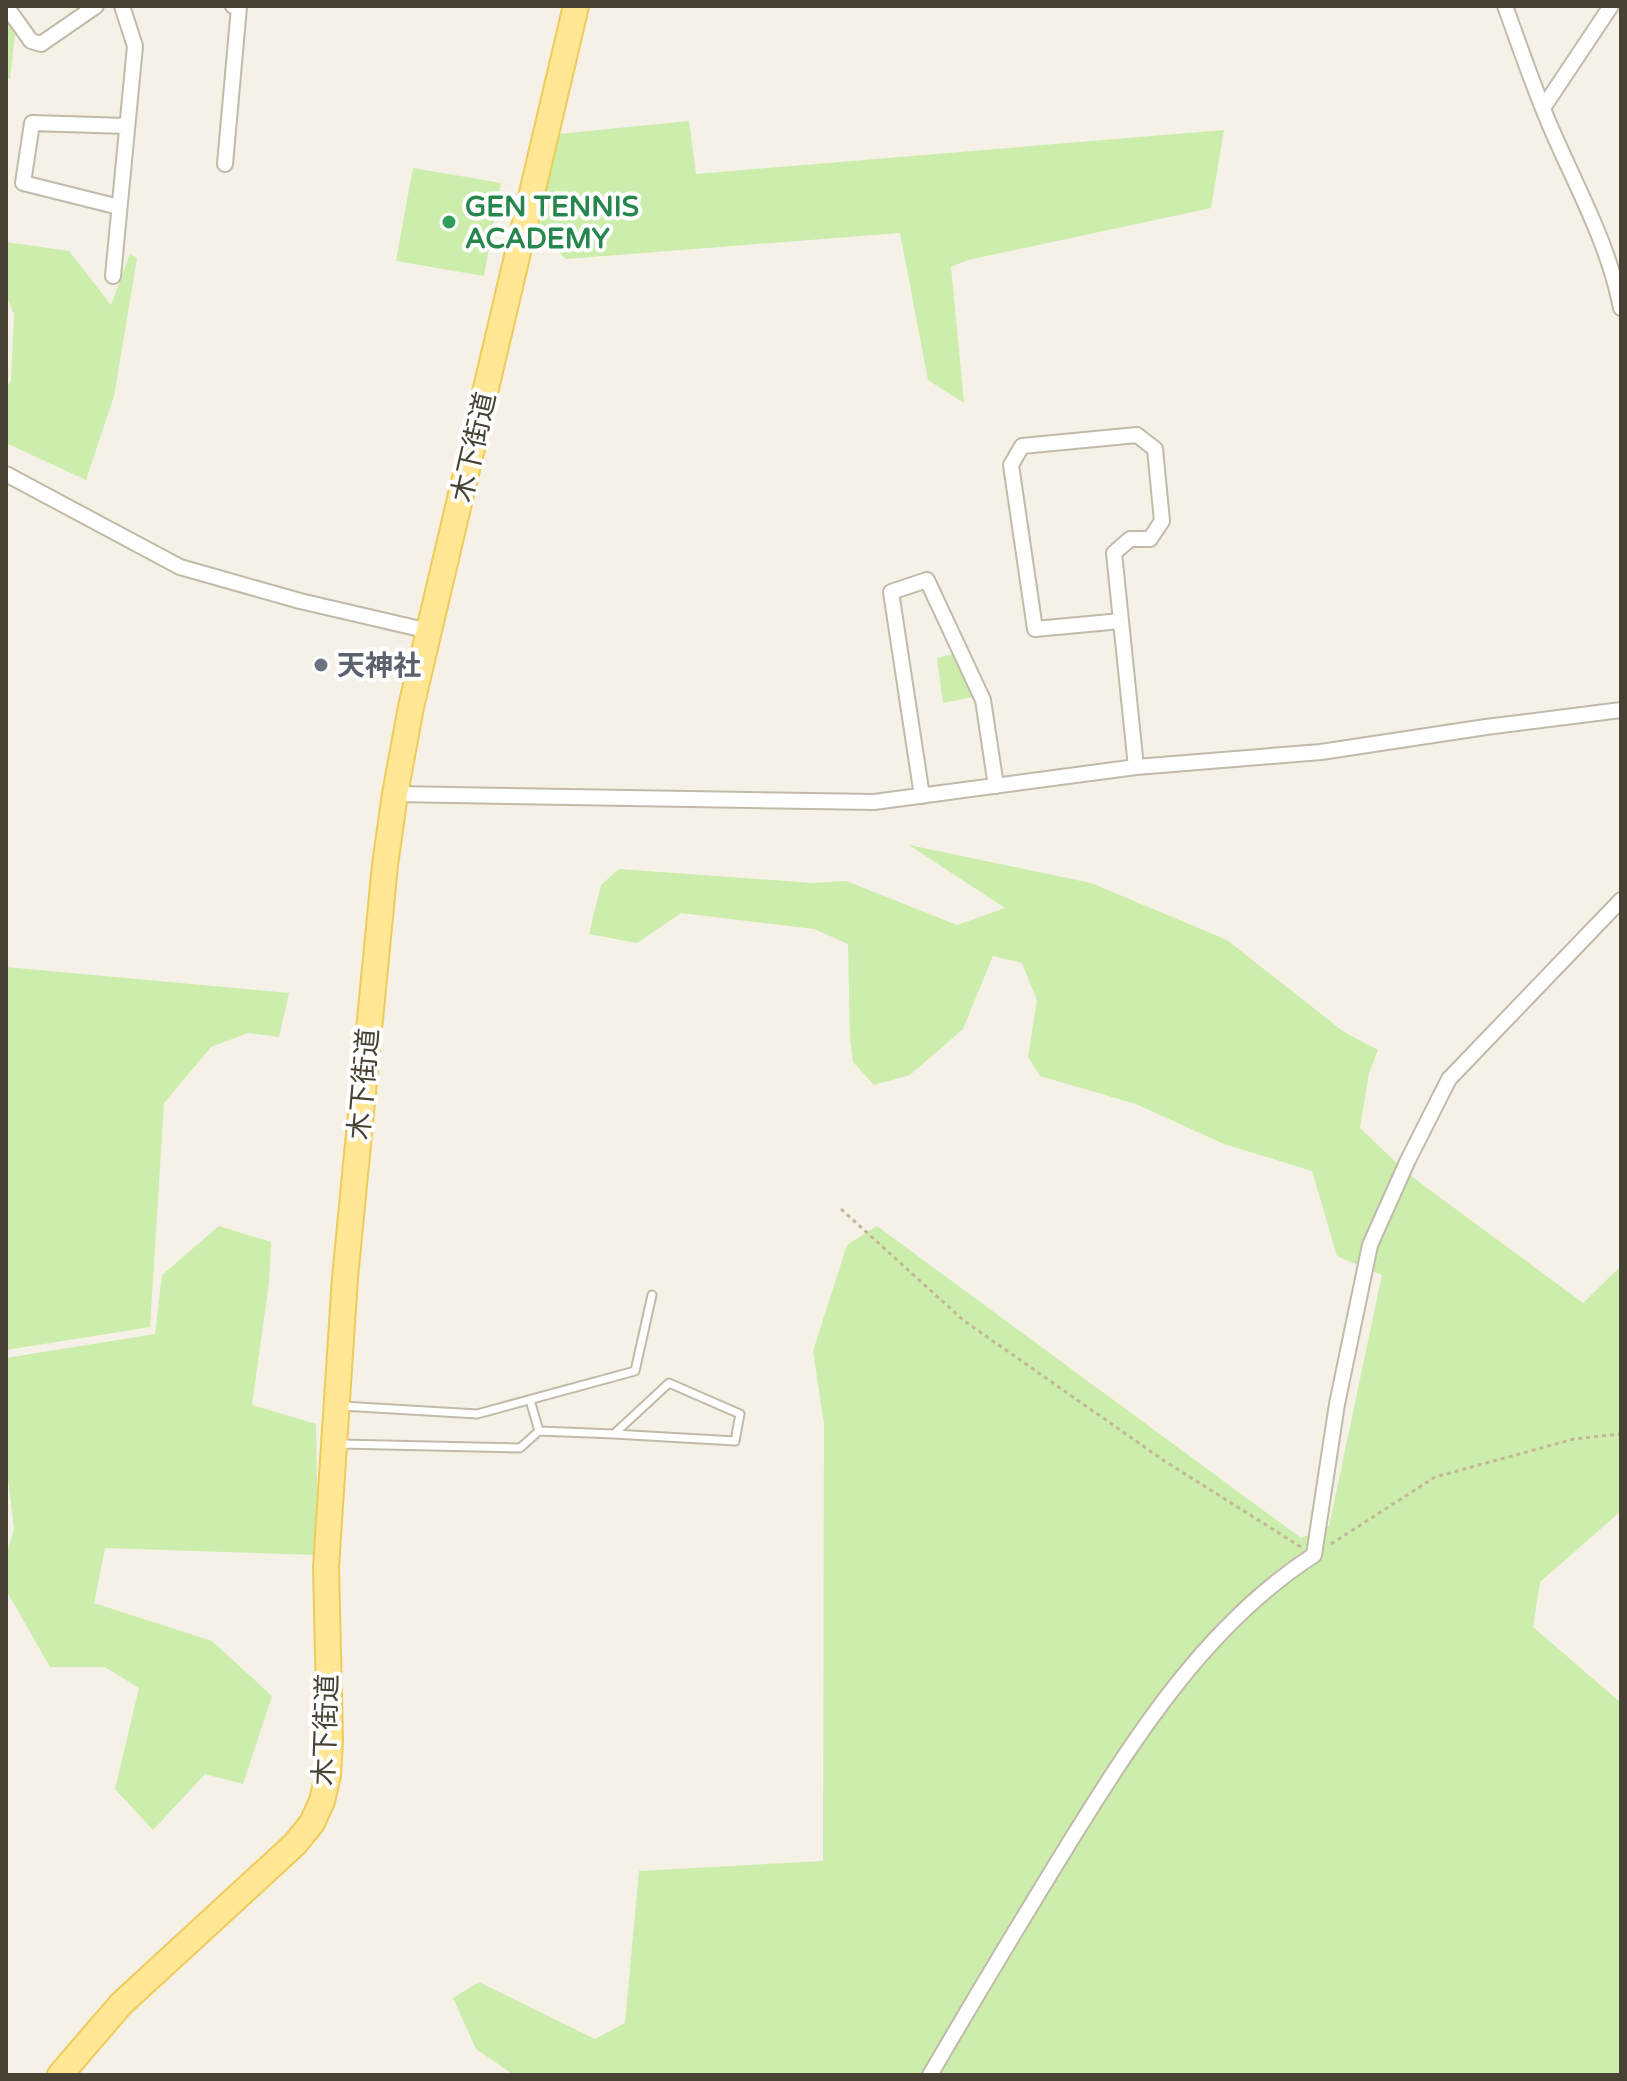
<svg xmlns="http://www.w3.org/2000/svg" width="1627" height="2081" font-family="'Varela Round','Noto Sans JP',sans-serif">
	<rect width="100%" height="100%" fill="#f5f1e6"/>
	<!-- green -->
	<path fill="#ccedab" d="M6,21L15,34L10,79L6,78Z
		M689,121L696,174L1224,130L1211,208L968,260L951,267L964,403L928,380L900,233L566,259L535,229L558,134Z
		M413,168L501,183L484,276L396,261Z
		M6,242L69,251L111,305L130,254L137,258L114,396L86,480L6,443V388L11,381L14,315L6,294Z
		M956,653L973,697L943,703L937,658Z
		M909,845L1091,883L1227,940L1344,1032L1378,1050L1369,1073L1360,1128L1407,1173L1583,1303L1621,1266V1511L1540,1582L1533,1627L1621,1703V2075H514L476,2049L453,1998L479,1982L595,2039L625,2023L639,1871L823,1861L824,1424L813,1351L847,1245L877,1226L1301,1538L1329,1526L1382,1275L1337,1256L1312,1171L1224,1144L1136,1104L1040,1076L1028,1057L1037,1000L1022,963L993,956L963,1029L910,1075L874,1085L853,1062L850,1038L848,944L814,929L681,913L637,943L589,934L601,885L619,869L812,883L846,881L957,925L1005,908Z
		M6,967L289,993L279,1037L248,1033L211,1047L164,1103L150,1327L6,1350Z
		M219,1226L271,1242L269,1282L252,1405L316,1424L318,1555L105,1548L94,1603L212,1641L272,1696L243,1784L205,1774L153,1830L115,1789L139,1688L105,1667H50L6,1590V1556L14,1529L6,1462V1358L155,1334L162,1275Z"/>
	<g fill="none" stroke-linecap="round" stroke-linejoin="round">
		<defs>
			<path id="service" d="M342,1406L477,1414L635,1371L652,1295
				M539,1431L614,1434L669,1383L740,1414L735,1441L614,1434
				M340,1444L520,1448L539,1431L530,1400"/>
			<path id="minor" d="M6,6L31,41L41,44L96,6
				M1505,6C1519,44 1532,83 1548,121C1574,183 1608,241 1621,308
				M1543,108L1611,6
				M225,164L239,7L233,6
				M119,207L23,183L32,123L127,126
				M113,276L135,46L122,6
				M6,474L180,567L300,601L429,631
				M1121,621L1035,629L1011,465L1022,446L1137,435L1155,449L1162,521L1150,539H1130L1114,553L1136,767
				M395,794L874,802L1136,767L1321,752L1486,727L1621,710
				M922,796L891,592L927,580L983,700L996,786
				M930,2075C976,1996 1023,1918 1071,1840C1137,1734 1207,1624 1314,1555L1337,1404L1370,1245L1408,1160L1449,1079L1621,900"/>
			<path id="primary" d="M60,2075L121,2004L295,1844L312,1823L322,1801L328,1775L330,1740L326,1567L345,1278L385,865L395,794L411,707L576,6"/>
		</defs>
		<!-- service casing -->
		<use href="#service" stroke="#c1baa8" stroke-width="11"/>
		<!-- minor casing -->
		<use href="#minor" stroke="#c1baa8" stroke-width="18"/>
		<!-- primary casing -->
		<use href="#primary" stroke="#efcb5a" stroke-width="28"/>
		<!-- path -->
		<path stroke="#c4b797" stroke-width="3" stroke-dasharray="4 4" stroke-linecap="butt" d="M841,1209L963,1320L1163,1460L1301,1547
			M1331,1544L1435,1477L1574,1439L1621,1434"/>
		<!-- service -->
		<use href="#service" stroke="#fff" stroke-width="7"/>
		<!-- minor -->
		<use href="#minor" stroke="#fff" stroke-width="14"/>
		<!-- primary -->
		<use href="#primary" stroke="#ffe795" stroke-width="24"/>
	</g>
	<!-- markers -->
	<circle fill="#2e9e5b" stroke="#fff" stroke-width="3" cx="449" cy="222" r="8"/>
	<circle fill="#6b7280" stroke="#fff" stroke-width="3" cx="321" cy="665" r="8"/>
	<g text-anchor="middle" stroke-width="8" stroke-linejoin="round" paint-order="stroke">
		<!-- leisure labels -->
		<g font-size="28" font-weight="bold" fill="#27864d" stroke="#fff" text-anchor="start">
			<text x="465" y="216">GEN TENNIS<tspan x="465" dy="32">ACADEMY</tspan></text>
		</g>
		<!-- street labels -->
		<g font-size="28" fill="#484235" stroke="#fff">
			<text transform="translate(473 447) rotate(-77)" y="10">木下街道</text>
			<text transform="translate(363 1084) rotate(-85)" y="10">木下街道</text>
			<text transform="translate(325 1730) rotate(-88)" y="10">木下街道</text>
		</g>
		<!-- worship labels -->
		<g font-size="28" font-weight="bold" fill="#5b616d" stroke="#fff" text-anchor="start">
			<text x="337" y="675">天神社</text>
		</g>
	</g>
	<!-- border -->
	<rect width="1627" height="2081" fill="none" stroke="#484235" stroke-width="16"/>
</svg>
